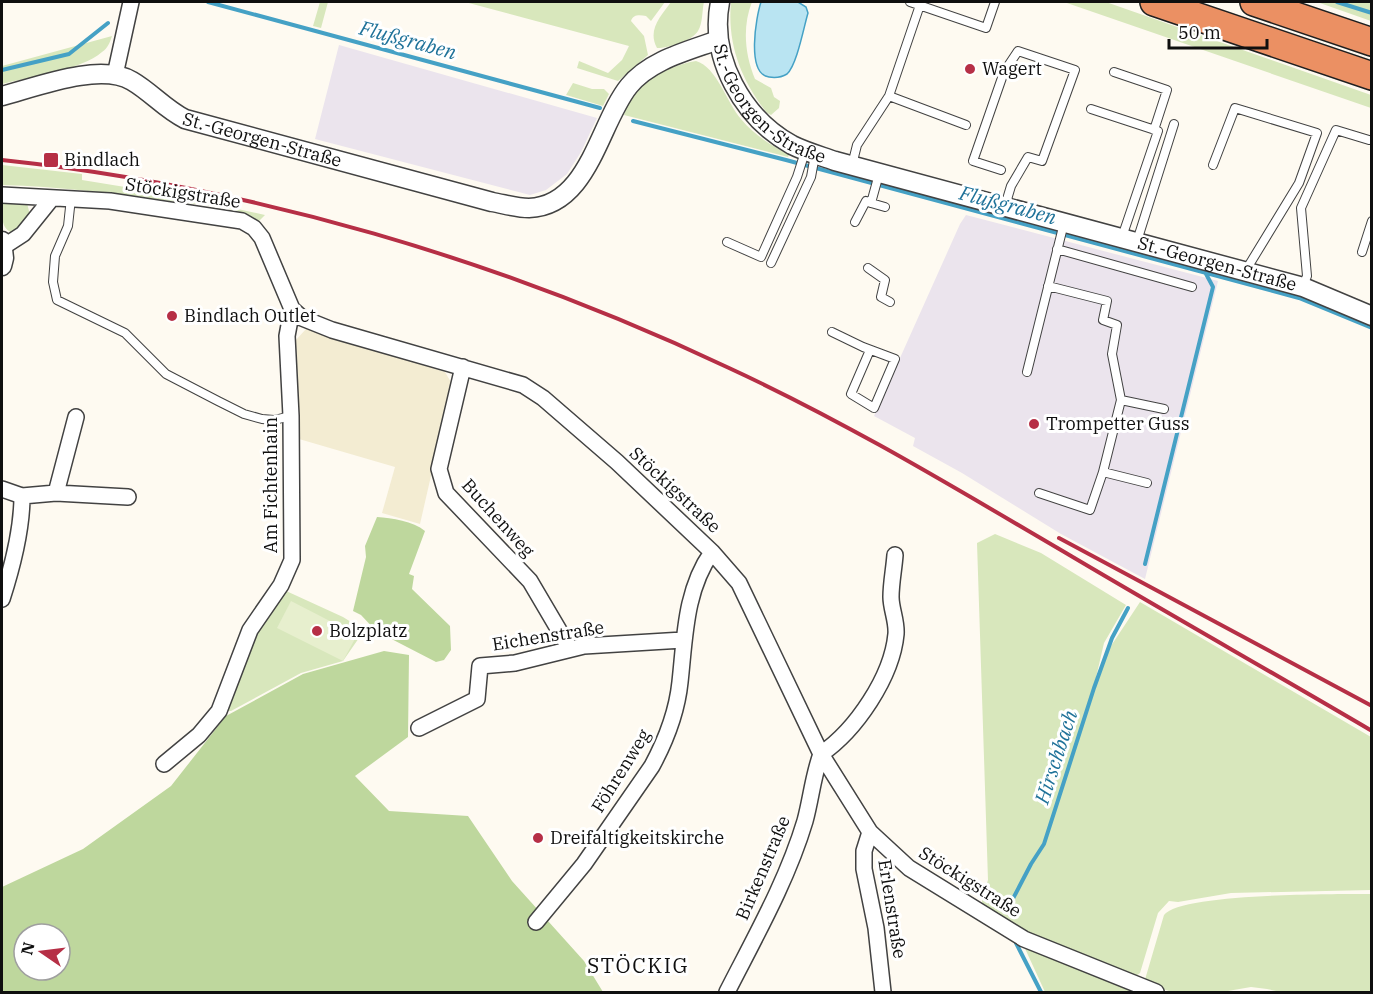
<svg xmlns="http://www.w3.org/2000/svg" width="1373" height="994" font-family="'IBM Plex Serif',serif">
	<rect width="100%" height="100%" fill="#fefaf1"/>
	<!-- industrial -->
	<path fill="#ebe4ed" d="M339,45L597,118L581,152L567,174L546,190L530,195L315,139Z
		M966,215L1218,281L1145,579L1061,534L962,473L913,446L915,438L874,416L960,224Z"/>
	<!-- farmland -->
	<path fill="#f3ecd2" d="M306,329L445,372L452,384L420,524L382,513L395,467L299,439L296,340Z"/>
	<!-- green -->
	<path fill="#d8e7bc" d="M320,2H328L321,28L313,26Z
		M465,2H665L651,21L646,16C640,15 633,14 631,21L644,36L648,55L618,81L577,68L579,61L608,73L622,60L629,46Z
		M671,2H704C702,10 703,23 698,31C692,41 669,48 657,48C647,30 661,16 671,2Z
		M731,2H752C742,27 745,55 755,79L771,88L774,97L780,101L779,108L771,115L767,113C741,80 727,44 731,2Z
		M1064,2H1106L1371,95V108Z
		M1317,2H1371V21Z
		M112,36C110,42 108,48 102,52C82,70 29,77 2,84V66Z
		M696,61C717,67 727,103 741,119C754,135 771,145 789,155L788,157L624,115C634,84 666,66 696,61Z
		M573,83L592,89H604L609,94L603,106L566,95Z
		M2,165L82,174V180L168,194L265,215L259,221C235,205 199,205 170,201C114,194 58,186 2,185Z
		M2,202L27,203L30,215L14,233C0,230 2,214 2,202Z
		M995,534L1041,553L1126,605L1104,643L1091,699L1105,655L1140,602L1371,737V890L1231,893L1178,902L1169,901L1158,913L1140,973L1133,978L1028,937L982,908V898L988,880L977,543Z
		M284,590L343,617L351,622L361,635L343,661L301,673L231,711H222L242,655Z
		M1371,894V992H1281L1267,989L1251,987L1222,992H1172L1144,983L1164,915C1180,893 1338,894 1371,894Z
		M1022,942L1147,992H1045Z"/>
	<!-- forest -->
	<path fill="#bed79d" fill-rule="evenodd" d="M377,517C392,518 413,521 425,531L409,574L414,576L412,589L450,626L451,650L444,660L436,662L376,631L361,615L353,611L366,557L365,546Z
		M384,651L409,655L408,737L355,776L389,811L468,816L512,881L584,961L603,992H2V887L83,849L171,786L226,716L303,674ZM24,934H60V970H24Z"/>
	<!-- pitch -->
	<path fill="#e7efce" d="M291,601L357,635L343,661L277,628Z"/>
	<!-- water -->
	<path fill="#b9e4f2" stroke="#45a1c5" stroke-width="1.5" d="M761,2H798L806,7L808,13C804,26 797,65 787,74C782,77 775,78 769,77C746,74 756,17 761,2Z"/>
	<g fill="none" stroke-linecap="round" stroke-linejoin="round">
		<!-- stream -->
		<path stroke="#45a1c5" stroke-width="4" d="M208,2L600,108
			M1337,2L1372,13
			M2,70L69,54L108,23
			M633,121L786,160L1299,298L1372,328
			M1145,564L1213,287L1205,272
			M1006,912L1031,864L1044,844L1094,688L1112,638L1128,608
			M1016,943L1041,992"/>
		<defs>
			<path id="service" d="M910,2L986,28L995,2
				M1114,72L1167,90L1154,130
				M889,96L966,125
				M1091,109L1158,131L1122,237
				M852,165L857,145L889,96L920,5
				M1213,165L1235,108L1317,133L1299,183L1246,270
				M1001,170L973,161L1004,72L1018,51L1075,70L1042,161L1028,157L1011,186L1005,206
				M879,174L871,203L885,207
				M71,198L68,226L55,256L53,282L57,300L125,333L166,374L218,401L244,414L262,419L274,420L291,416
				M855,222L866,201L871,203
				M1137,241L1174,124
				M727,242L761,257L797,177L805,152
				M1057,249L1192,287
				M1362,252L1372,221
				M771,263L811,177L815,155
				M868,268L885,280L881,297L890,302
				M1303,286L1307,276L1301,208L1336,130L1369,140
				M832,332L863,347L895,359L874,408L851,394L870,350
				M1027,372L1064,223
				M1121,400L1164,409
				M1103,472L1147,483
				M1039,493L1090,510L1103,472L1121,400L1112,354L1117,325L1103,320L1107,301L1048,286"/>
			<path id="minor" d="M115,75L131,2
				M2,195L110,201L242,221L254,228L262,238L292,309L302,318L332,330L523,385L543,398L617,462L712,552L739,583L821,754L870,832L909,868L1024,939L1156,992
				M3,247L23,234L52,198
				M463,367L439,469L446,493L530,581L570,649
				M2,489L22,496L56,493L128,497
				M56,493L76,417
				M2,599C12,568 22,528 22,496
				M419,728L477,699L480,666L515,663L584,646L683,640
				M821,754C856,730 892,677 896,634C897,621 891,609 891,597C891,583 894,569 895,555
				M164,764L199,735L219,711L250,630L281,585L292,560L291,416L287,336L292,309
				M870,832L864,851V869L876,928L883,992
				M536,922L584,864L652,766C666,740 677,712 680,682C685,637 685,590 712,552
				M727,992C755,937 787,881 805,821C811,799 813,776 821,754"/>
			<g id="tertiary">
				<path id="s1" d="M720,2C709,58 743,118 792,145C806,152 821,156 835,161L1303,287L1372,316"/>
				<path id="s2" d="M2,96C36,87 100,62 132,81C151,92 165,109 185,119L492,202C504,204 516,208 529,208C589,206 599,123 629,86C650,60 688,51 718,40"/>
				<path d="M2,241L4,258L2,266"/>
			</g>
			<path id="motorway" d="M1154,2L1372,76
				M1254,2L1372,42"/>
		</defs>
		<!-- service casing -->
		<use href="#service" stroke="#424242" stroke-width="10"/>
		<!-- minor casing -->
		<use href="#minor" stroke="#424242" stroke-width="18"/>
		<!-- tertiary casing -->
		<use href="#tertiary" stroke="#424242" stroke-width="21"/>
		<!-- motorway casing -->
		<use href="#motorway" stroke="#202020" stroke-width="30"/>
		<!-- service -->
		<use href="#service" stroke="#fff" stroke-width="8"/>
		<!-- minor -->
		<use href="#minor" stroke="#fff" stroke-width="15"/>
		<!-- tertiary -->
		<use href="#tertiary" stroke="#fff" stroke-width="18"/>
		<!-- motorway -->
		<use href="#motorway" stroke="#eb9063" stroke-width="27"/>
		<!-- rail -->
		<path stroke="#b62f46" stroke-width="4" d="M2,160C254,187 500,260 729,368C846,422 955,488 1066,553C1167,613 1270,671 1372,731
			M1059,538L1372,706"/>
	</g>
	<!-- markers -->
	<g fill="#b62f46" stroke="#fff" stroke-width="2">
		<circle cx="970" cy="69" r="6"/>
		<rect x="43" y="152" width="16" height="16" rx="3"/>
		<circle cx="172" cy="316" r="6"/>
		<circle cx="1034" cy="424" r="6"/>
		<circle cx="317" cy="631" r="6"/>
		<circle cx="538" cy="838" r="6"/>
	</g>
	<g text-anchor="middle" stroke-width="6" stroke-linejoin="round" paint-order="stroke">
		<!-- poi labels -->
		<g font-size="18" fill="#0f0f0f" stroke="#fff" text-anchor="start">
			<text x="982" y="75">Wagert</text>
			<text x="64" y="166">Bindlach</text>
			<text x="184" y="322">Bindlach Outlet</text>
			<text x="1046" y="430">Trompetter Guss</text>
			<text x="329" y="637">Bolzplatz</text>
			<text x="550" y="844">Dreifaltigkeitskirche</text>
		</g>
		<!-- street labels -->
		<g font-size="18" fill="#0f0f0f" stroke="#fff">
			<text dy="6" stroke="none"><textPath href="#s1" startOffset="124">St.-Georgen-Straße</textPath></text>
			<text dy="6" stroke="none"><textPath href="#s2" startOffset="279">St.-Georgen-Straße</textPath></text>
			<text transform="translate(183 193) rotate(9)" y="6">Stöckigstraße</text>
			<text dy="6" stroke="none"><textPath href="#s1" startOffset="612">St.-Georgen-Straße</textPath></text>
			<text transform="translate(271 485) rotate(-90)" y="6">Am Fichtenhain</text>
			<text transform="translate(675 490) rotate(43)" y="6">Stöckigstraße</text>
			<text transform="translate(498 518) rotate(48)" y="6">Buchenweg</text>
			<text transform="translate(548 636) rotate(-9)" y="6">Eichenstraße</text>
			<text transform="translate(621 771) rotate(-58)" y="6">Föhrenweg</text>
			<text transform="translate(763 868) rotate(-67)" y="6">Birkenstraße</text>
			<text transform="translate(970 882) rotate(32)" y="6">Stöckigstraße</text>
			<text transform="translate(892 909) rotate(81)" y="6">Erlenstraße</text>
		</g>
		<!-- water labels -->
		<g font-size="20" font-style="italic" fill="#1f7299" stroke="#fff">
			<text transform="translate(408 40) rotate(15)" y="7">Flußgraben</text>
			<text transform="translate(1008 205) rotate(15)" y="7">Flußgraben</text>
			<text transform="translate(1056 757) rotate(-72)" y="7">Hirschbach</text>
		</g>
		<!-- quarter labels -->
		<g font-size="21" letter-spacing="1.5" fill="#0f0f0f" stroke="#fff">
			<text x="638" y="973">STÖCKIG</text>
		</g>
	</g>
	<!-- border -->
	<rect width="1373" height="994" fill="none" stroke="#0f0f0f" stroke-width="6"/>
	<!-- north arrow -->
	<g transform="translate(42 952) rotate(284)"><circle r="28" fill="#ffffff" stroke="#9f9f9f" stroke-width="1.5"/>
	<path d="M0-4.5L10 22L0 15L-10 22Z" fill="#b62f46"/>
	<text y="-9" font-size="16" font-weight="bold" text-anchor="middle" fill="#0f0f0f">N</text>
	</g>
	<!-- scale -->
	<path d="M1169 39v9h98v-9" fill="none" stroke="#0f0f0f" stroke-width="3"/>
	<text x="1178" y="39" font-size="18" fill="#0f0f0f" stroke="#ffffff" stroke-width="4.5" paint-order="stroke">50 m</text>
</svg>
